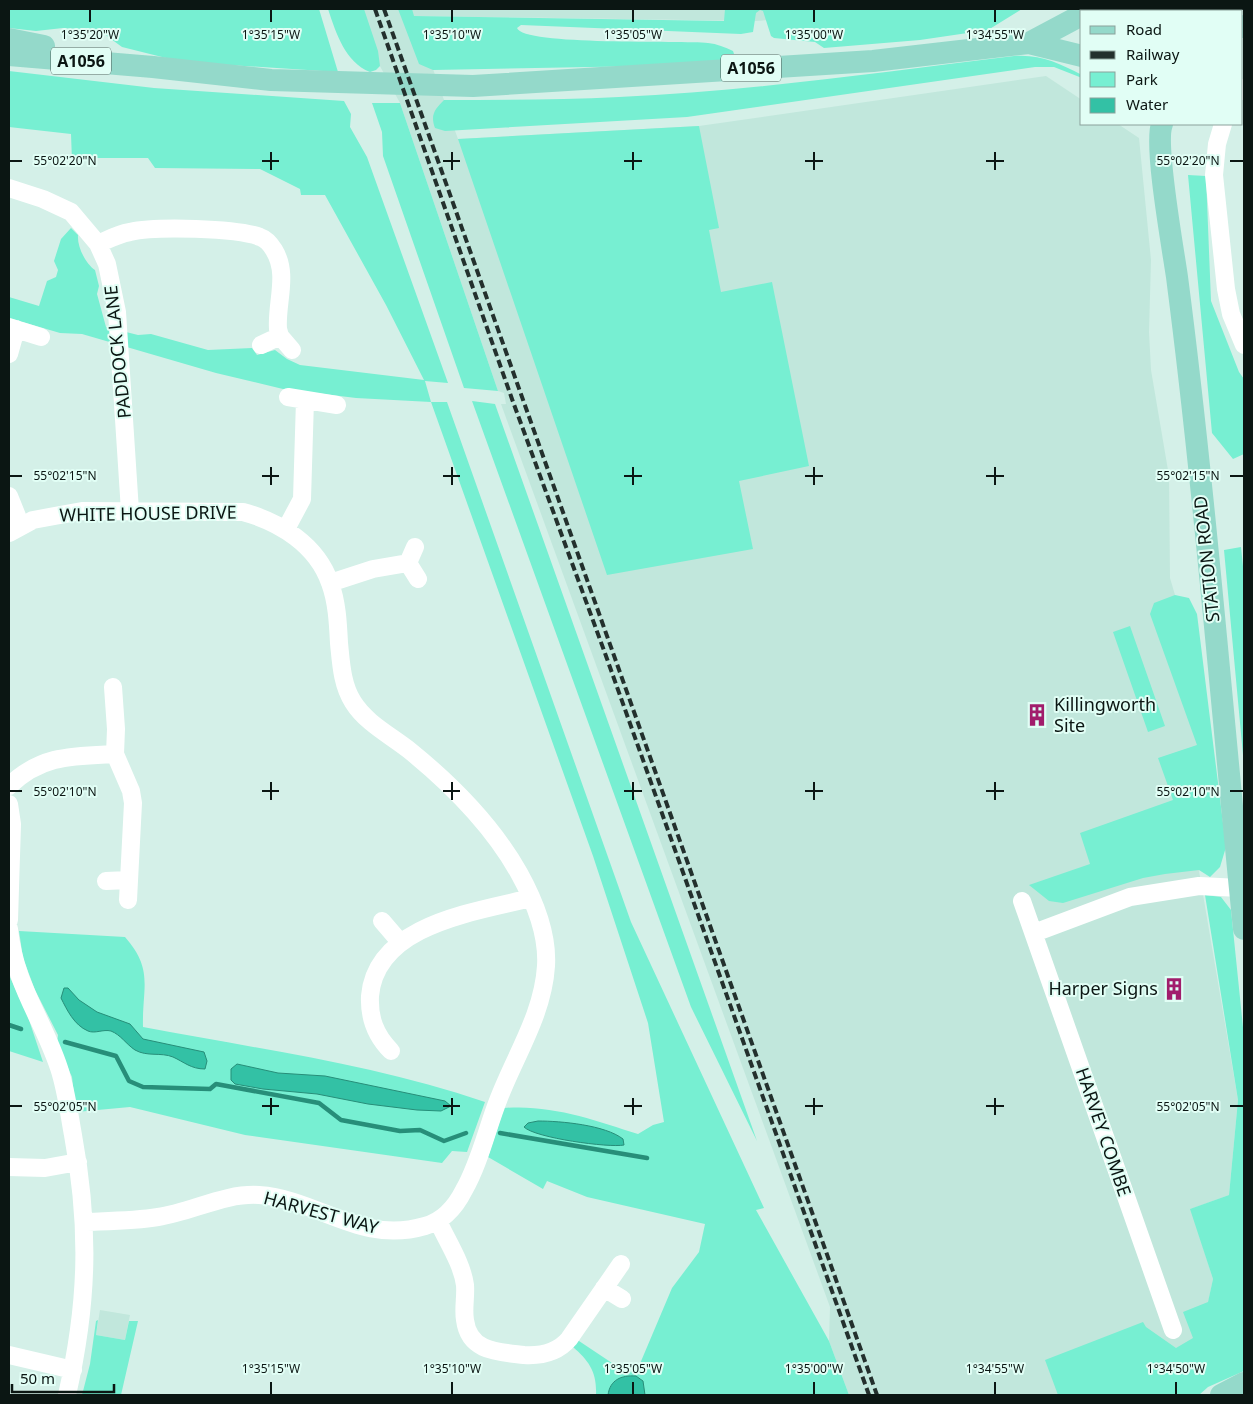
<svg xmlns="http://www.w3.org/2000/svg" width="1253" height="1404" font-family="'Noto Sans',sans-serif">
	<rect width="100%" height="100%" fill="#d4f0e8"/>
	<!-- built -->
	<path fill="#c1e7dc" d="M357,9H912L756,21L414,16L458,139L699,126L1046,76L1082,100V124H1118L1139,138L1151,260L1149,332L1151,370L1169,476L1170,578L1175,595L1212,835L1199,871L1238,1100L1229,1195L1191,1209L1213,1279L1208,1303L1191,1350L1168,1395H849L829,1341L830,1307L501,404H506L504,393L498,391L400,103L375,57Z
		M100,1310L130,1315L125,1340L96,1335Z"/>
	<!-- green -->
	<path fill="#77efd2" d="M9,9H319L338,72L182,62L122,47L100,31L63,28L36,31L9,28Z
		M328,9H364L378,51L380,66L376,70L370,72C345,62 336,33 328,9Z
		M398,9H412L414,16L724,21L725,9H1022L988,30L920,40L824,48L815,42L774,38L771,36L763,11L760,10L756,13L753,32L741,34L521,25L517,28C523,46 683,40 708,43C717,44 725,47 733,51L735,57L730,62L701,65L433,70L419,64Z
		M1088,9H1207V11H1087Z
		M1014,56C1040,54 1059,63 1082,75V78L1054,67H1035L687,117L445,131L435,128C430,115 435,109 444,100C502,100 561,100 619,97C751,91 883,72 1014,56Z
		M9,71L154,88L344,101L351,114L350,127L367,157L448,383L425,381L431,402H447L631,922L764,1208L756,1210L829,1341L849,1395H596C597,1372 589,1361 573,1347L576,1339L618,1367L639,1366L672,1288L699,1252L705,1224L587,1197L547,1181L543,1189L488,1157L504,1108C550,1104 595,1120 638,1134L653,1125L664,1122L648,1023L593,856L431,402L356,398L283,389L216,373L82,334L60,333L9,318V297L39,306L47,281L56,277L58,270L54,261L61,239L71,228L78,235C77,247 86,264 95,270L99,286L97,294L106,327L138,335L151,334L208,350L252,348L257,355L275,350L287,359L300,365L424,380L386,305L325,195H301L300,189L260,169L155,168L148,158H82L72,161L71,134L9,127Z
		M372,103H400L498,391L464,388L383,156L382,132Z
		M699,126L719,228L709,230L721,292L772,282L809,466L739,481L753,549L607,575L458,139Z
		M1188,175L1206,176L1211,301L1239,372L1244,379V454L1233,459L1212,433Z
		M472,401L495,404L757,1141L691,1007Z
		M1241,547L1244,576V766L1224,550Z
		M1175,595L1189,598L1197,614L1226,847L1220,867L1210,877L1199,870L1165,874L1143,878L1063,903L1049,901L1029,885L1090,864L1080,833L1173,800L1158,758L1197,745L1150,614L1154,603Z
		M1130,626L1165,726L1148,732L1113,632Z
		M1205,895L1221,897L1231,910L1244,1037V1371L1208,1387L1199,1395H1058L1045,1360L1143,1322L1146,1327L1176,1348L1193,1338L1183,1312L1208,1302L1213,1279L1190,1209L1229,1195L1238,1100Z
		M19,931L125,937C154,970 142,987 143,1027C258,1049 374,1064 485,1102L467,1152L452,1151L442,1163L245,1135L130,1107L76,1112L72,1077L57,1043L58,1035L35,990L23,958Z
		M9,975L27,1014L43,1062L9,1051Z
		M98,1320L96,1335L125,1340L129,1321H138L121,1395H82L90,1364L96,1321Z"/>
	<!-- water -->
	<path fill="#33c1a5" stroke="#278e79" d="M64,988H68L79,1000L97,1012L130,1024L143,1039L204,1052L207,1061L205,1069C191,1069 184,1062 173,1057C161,1052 147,1057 135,1050C126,1044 121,1035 111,1031C103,1029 95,1034 88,1031C74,1025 67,1010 61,998Z
		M237,1064L278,1073L325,1076L445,1101L451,1106L441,1111L417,1110L368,1104L317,1094L263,1089L235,1084L231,1080V1069Z
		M538,1121C561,1121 605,1125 623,1139L624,1145C609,1148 535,1138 524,1127L528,1123Z
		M636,1376L643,1381L645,1395H608C610,1380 621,1375 636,1376Z"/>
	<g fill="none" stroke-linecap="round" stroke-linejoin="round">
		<!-- stream -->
		<path stroke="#278e79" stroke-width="4.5" d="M9,1025L21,1029
			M65,1042L116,1056L129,1081L143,1087L210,1089L216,1084L319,1103L341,1120L400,1131L420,1130L444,1141L466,1133
			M500,1133L647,1158"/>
		<!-- minor -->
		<path stroke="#fff" stroke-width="18" d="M1242,91L1244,88
			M1223,124L1217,144L1214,175L1226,289L1231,314L1244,345
			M9,188L43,199L71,212L98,244L107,264L117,312L130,511
			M98,244C109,239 118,234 130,232C155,226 237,228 260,237C266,239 271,245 274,250C289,274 276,303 278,329L280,336L292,350
			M9,327L41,337
			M261,345L280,336
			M9,354L16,329
			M288,397L337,405
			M9,496L21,526
			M286,529L302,499L305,400
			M9,533L33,520L82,511L243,512C280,522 317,545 330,583C337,602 338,623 339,643C341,663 342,685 353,702C366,723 390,735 409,750C451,784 492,825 519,873C534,900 548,934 546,966C543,1014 516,1054 499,1098C487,1128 480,1162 464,1190C456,1206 443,1221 425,1226C360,1245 318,1199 259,1195C224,1193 192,1212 158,1217C134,1221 108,1221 84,1222
			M415,547L408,563L418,579
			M330,583L373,569L408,563
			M115,754L131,791L133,803L128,900
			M9,786C41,755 72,756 115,754L116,729L113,687
			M9,804L12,824L9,920
			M106,881L129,880
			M1022,901L1173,1330
			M382,921L400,942
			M9,929C15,986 42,1017 59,1068C66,1089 69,1113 73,1135C90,1228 88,1303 67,1395
			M1034,933L1130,897L1199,886L1240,888
			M391,1051C375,1035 369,1018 370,996C376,924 476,912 531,898
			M9,1167L45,1168L78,1162
			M438,1221C447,1241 462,1263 465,1285C466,1297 463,1309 465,1320C469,1352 498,1352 524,1355C541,1356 558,1352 569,1339L621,1264
			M604,1288L622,1299
			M9,1355L73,1370"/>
		<!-- major -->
		<path stroke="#94d9ca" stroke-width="22" d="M1214,9V11
			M1242,27L1244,26
			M9,39L44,46
			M1029,43L1076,18
			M9,55L153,67L271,80L473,86L873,61L1029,43L1082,56
			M1162,124C1154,144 1173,249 1177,277C1205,493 1222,712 1244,929
			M1221,1395L1244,1383"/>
		<!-- rail -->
		<path stroke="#23302d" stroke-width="4" stroke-dasharray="8 4" stroke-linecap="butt" d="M375,9L512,399L606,656L869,1395
			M384,9L877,1395"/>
	</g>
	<!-- ticks -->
	<path fill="none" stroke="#0b1613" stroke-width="2" d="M90,10V22M271,10V22M452,10V22M633,10V22M814,10V22M995,10V22M271,152V170M452,152V170M633,152V170M814,152V170M995,152V170M10,161H22M262,161H279M443,161H460M624,161H642M805,161H823M986,161H1004M1230,161H1243M271,467V485M452,467V485M633,467V485M814,467V485M995,467V485M10,476H22M262,476H279M443,476H460M624,476H642M805,476H823M986,476H1004M1230,476H1243M271,782V800M452,782V800M633,782V800M814,782V800M995,782V800M10,791H22M262,791H279M443,791H460M624,791H642M805,791H823M986,791H1004M1230,791H1243M271,1098V1115M452,1098V1115M633,1098V1115M814,1098V1115M995,1098V1115M10,1106H22M262,1106H279M443,1106H460M624,1106H642M805,1106H823M986,1106H1004M1230,1106H1243M271,1382V1394M452,1382V1394M633,1382V1394M814,1382V1394M995,1382V1394M1176,1382V1394"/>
	<!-- icons -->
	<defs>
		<symbol id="building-bare" viewBox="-9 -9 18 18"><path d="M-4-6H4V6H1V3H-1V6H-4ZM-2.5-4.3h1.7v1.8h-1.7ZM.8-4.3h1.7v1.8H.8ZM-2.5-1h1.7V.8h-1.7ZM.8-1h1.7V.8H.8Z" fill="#a11d6c" stroke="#e1fef5" stroke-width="2.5" paint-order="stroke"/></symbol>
	</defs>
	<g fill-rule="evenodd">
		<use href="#building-bare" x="1021" y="699" width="32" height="32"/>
		<use href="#building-bare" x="1158" y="973" width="32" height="32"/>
	</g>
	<g text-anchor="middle" stroke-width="4" stroke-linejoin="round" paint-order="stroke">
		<!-- shield labels -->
		<g fill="#e1fef5" stroke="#4b5c57" stroke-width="1">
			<rect x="51" y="47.5" width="60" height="27" rx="4"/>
			<rect x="721" y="54.5" width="60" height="27" rx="4"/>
		</g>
		<g font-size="16" font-weight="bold" fill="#0b1613">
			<text x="81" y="67">A1056</text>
			<text x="751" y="74">A1056</text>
		</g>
		<!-- street labels -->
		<g font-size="18" fill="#0b1613" stroke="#e1fef5">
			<text transform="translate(118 352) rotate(-96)" y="6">PADDOCK LANE</text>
			<text transform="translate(148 514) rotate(-1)" y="6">WHITE HOUSE DRIVE</text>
			<text transform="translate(1207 559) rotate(-96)" y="6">STATION ROAD</text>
			<text transform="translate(1103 1132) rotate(71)" y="6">HARVEY COMBE</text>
			<text transform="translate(321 1213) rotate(15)" y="6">HARVEST WAY</text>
		</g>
		<!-- poi labels -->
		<g font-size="18" fill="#0b1613" stroke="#e1fef5" text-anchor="start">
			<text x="1054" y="711">Killingworth<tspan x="1054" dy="21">Site</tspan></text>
			<text x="1158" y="995" text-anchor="end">Harper Signs</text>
		</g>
	</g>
	<g font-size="12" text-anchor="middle" fill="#0b1613" stroke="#e1fef5" stroke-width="4" stroke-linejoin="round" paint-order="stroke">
		<text x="90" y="39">1°35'20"W</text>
		<text x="271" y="39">1°35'15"W</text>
		<text x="452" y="39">1°35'10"W</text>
		<text x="633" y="39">1°35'05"W</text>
		<text x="814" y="39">1°35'00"W</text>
		<text x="995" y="39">1°34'55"W</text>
		<text x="65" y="165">55°02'20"N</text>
		<text x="1188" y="165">55°02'20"N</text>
		<text x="65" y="480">55°02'15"N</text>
		<text x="1188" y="480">55°02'15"N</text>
		<text x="65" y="796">55°02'10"N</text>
		<text x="1188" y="796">55°02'10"N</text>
		<text x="65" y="1111">55°02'05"N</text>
		<text x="1188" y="1111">55°02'05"N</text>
		<text x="271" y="1373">1°35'15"W</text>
		<text x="452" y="1373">1°35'10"W</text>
		<text x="633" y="1373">1°35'05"W</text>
		<text x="814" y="1373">1°35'00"W</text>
		<text x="995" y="1373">1°34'55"W</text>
		<text x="1176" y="1373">1°34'50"W</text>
	</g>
	<!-- border -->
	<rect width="1253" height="1404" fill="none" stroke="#0b1613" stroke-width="20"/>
	<!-- legend -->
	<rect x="1080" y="10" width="162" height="115" fill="#e1fef5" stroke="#8ba19b"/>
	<rect x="1090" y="26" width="25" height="8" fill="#94d9ca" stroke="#8ba19b"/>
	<text x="1126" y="35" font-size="15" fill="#0b1613">Road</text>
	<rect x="1090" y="51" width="25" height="8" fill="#23302d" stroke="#8ba19b"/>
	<text x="1126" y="60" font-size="15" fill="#0b1613">Railway</text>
	<rect x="1090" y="72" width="25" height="15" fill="#77efd2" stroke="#8ba19b"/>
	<text x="1126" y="85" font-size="15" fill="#0b1613">Park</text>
	<rect x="1090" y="98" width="25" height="15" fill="#33c1a5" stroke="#8ba19b"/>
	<text x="1126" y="110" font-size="15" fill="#0b1613">Water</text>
	<!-- scale -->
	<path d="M12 1384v8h102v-8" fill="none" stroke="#0b1613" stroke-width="2.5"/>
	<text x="20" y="1384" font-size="15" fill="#0b1613" stroke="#e1fef5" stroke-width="4" paint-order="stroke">50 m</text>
</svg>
